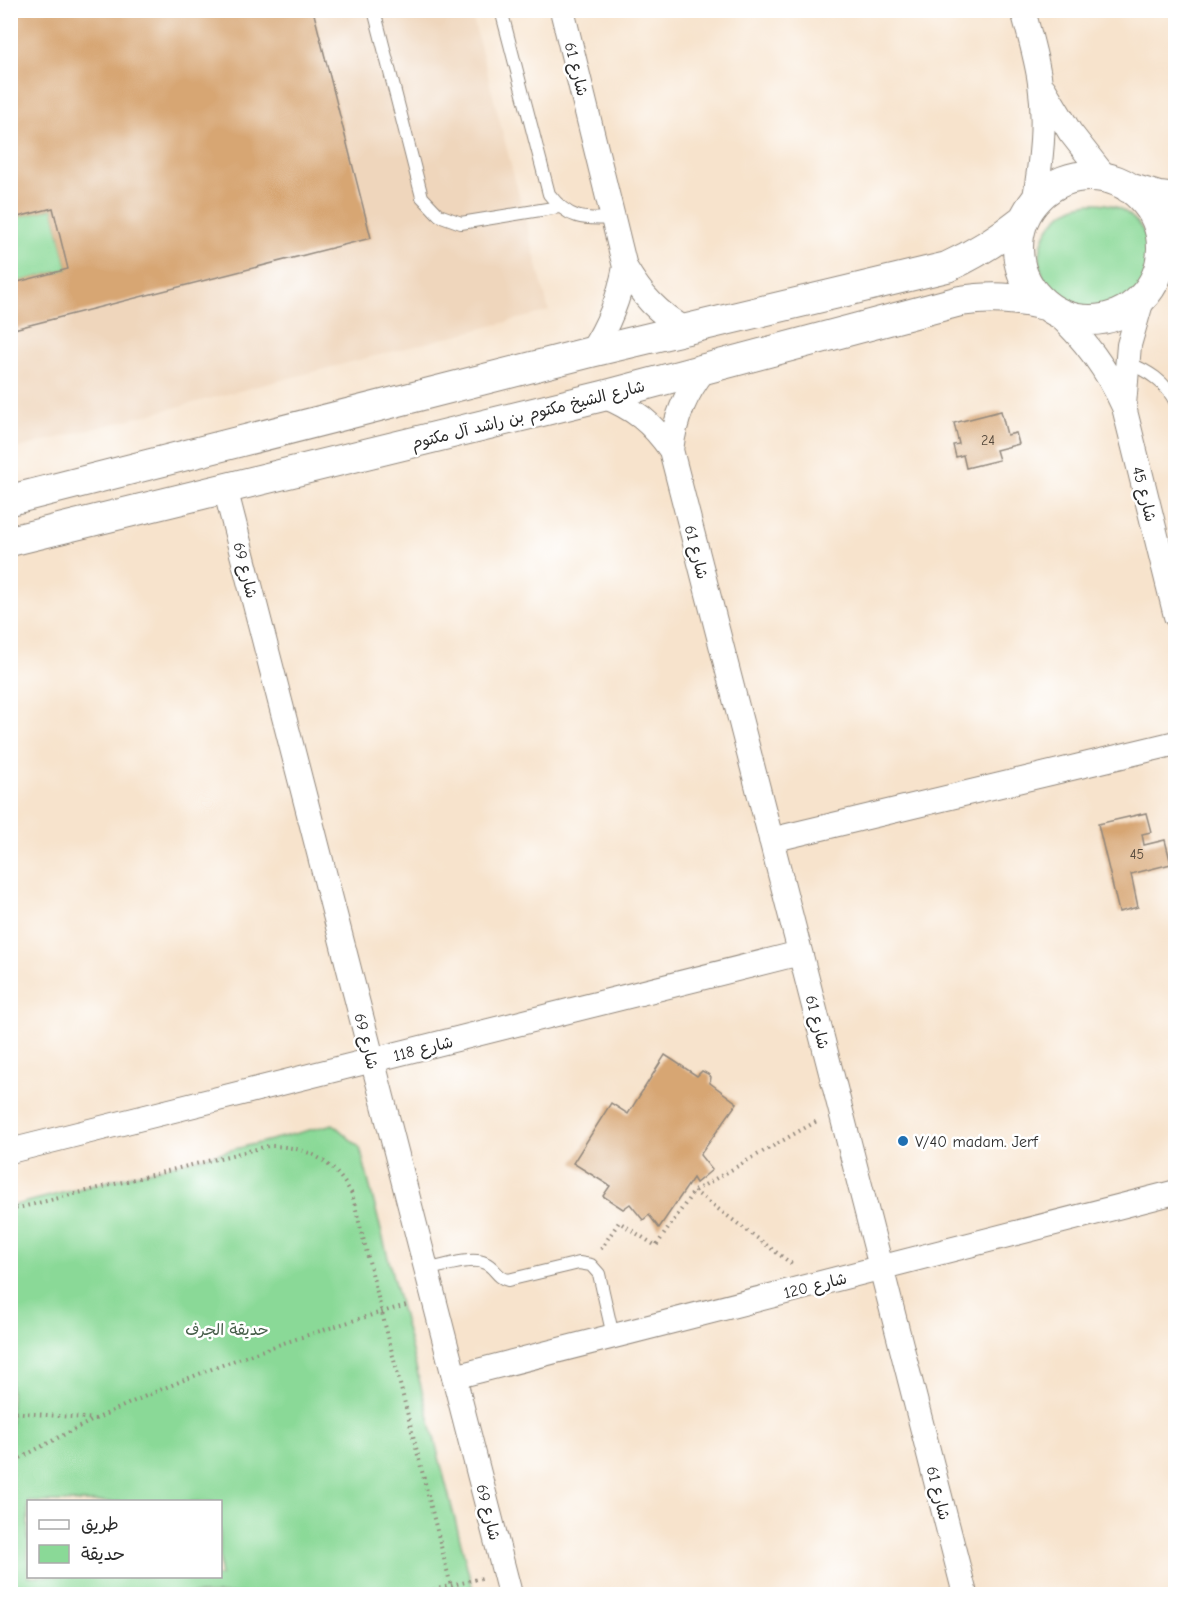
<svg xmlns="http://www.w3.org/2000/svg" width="1186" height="1605" font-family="'Comic Neue','Playpen Sans Arabic',sans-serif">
	<rect width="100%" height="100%" fill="#fff"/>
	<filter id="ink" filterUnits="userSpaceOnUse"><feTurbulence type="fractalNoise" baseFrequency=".0167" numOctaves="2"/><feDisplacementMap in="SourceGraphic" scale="12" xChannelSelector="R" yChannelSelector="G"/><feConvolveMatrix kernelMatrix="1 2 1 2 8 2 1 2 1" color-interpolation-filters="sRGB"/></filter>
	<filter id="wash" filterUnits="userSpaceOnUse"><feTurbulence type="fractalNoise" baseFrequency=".008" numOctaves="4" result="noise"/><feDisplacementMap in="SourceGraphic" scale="24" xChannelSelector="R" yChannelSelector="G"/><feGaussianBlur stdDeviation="1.35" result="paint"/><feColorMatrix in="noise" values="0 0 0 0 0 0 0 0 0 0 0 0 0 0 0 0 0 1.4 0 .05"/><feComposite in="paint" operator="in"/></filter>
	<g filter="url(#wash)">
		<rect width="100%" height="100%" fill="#f7e3cc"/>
		<!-- built -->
		<path fill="#efd6bc" d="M11,11H471L549,311L11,450Z"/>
		<!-- green -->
		<path fill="#8ad997" stroke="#5a8261" stroke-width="1.5" fill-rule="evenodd" d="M1040 258a55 55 0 1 1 110 0a55 55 0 1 1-110 0Z
			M53,208L68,269L11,284V219Z
			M333,1124L360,1148L474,1594H11V1206ZM28,1502H220V1576H28Z"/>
		<g id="blocks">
			<!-- building -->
			<path fill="#d7a673" d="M10,10H313L371,238L10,330V284L68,269L53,208L10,219Z
				M1001,411L1007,435L1016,433L1019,444L996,450L999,460L966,468L963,455L956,457L953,445L959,444L954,423Z
				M1146,813L1151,832L1142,834L1144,845L1165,840L1171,864L1131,874L1138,907L1119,912L1098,824Z
				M665,1055L697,1076L702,1071L708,1074L711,1077L710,1083L737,1103L700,1155L712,1170L696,1183L693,1178L659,1228L649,1215L643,1220L630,1204L623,1209L603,1196L610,1186L573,1163L611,1103L628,1114Z"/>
		</g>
	</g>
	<g filter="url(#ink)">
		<use href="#blocks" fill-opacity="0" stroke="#91877c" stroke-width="1.5"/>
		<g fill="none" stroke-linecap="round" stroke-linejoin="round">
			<defs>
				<path id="service" d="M374,10L422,197L439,215L461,223L559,207
					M501,10L549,194C568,219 583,220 613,218
					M1126,362C1148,371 1165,381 1176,403
					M426,1270C441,1267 472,1256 485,1263C495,1267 497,1278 508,1280L579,1263L591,1265L599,1274L613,1336"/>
				<path id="minor" d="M562,10L625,267C642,296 657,312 686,330
					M1023,10C1029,34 1037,59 1040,83C1046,123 1041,163 1034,203
					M1044,89L1070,132L1106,178
					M1054,311C1085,339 1107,369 1124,407L1176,616
					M591,352C609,325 619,299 625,267
					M704,370C685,395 675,418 671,450L965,1594
					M603,396C635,409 651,422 671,450
					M1124,405L1129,345L1143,296
					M225,488L510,1594
					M771,840L1176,743
					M10,1151L800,953
					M454,1377L1176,1192"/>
				<path id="tertiary" d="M1018 248a72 72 0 1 1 144 0a72 72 0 1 1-144 0Z
					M1129,188L1159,197L1176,199
					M10,500L591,352L947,267C976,254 999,239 1024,219
					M10,541L603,396L960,301C992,296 1014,298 1045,305"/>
			</defs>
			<!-- service casing -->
			<use href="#service" stroke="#91877c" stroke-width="14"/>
			<!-- minor casing -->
			<use href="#minor" stroke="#91877c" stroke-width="26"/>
			<!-- tertiary casing -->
			<use href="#tertiary" stroke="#91877c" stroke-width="32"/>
			<!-- path -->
			<path stroke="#91877c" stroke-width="4" stroke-dasharray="1.5 4.5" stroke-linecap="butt" d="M694,1191L792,1264
				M10,1210L268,1146C308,1146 332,1160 352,1194L453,1594
				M601,1249L619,1222L656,1246L694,1191L817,1121
				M10,1412L96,1419
				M10,1464C135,1392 272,1343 410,1304
				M416,1594L482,1578"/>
			<!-- service -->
			<use href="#service" stroke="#fff" stroke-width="12"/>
			<!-- minor -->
			<use href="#minor" stroke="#fff" stroke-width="24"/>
			<!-- tertiary -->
			<use href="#tertiary" stroke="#fff" stroke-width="30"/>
		</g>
	</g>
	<!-- markers -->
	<circle fill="#1f6fb2" stroke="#fff" stroke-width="2" cx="903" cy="1141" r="6"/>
	<g text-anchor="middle" stroke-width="5" stroke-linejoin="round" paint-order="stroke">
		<!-- number labels -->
		<g font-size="14" fill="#564a3d">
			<text x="988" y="445">24</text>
			<text x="1137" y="859">45</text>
		</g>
		<!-- street labels -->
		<g font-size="16" fill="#2b2b2b" stroke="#fff">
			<text transform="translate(577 69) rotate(76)" y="6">شارع 61</text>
			<text transform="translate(528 414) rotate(-14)" y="6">شارع الشيخ مكتوم بن راشد آل مكتوم</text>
			<text transform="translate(1145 494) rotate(76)" y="6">شارع 45</text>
			<text transform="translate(697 552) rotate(76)" y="6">شارع 61</text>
			<text transform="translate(246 570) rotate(76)" y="6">شارع 69</text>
			<text transform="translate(818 1022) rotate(76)" y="6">شارع 61</text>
			<text transform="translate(367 1041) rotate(76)" y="6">شارع 69</text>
			<text transform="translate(423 1048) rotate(-14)" y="6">شارع 118</text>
			<text transform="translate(815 1285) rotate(-14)" y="6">شارع 120</text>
			<text transform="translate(939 1493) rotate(76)" y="6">شارع 61</text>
			<text transform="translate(489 1512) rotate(76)" y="6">شارع 69</text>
		</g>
		<!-- poi labels -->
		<g font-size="16" fill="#2b2b2b" stroke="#fff" text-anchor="start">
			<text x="915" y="1147">V/40 madam. Jerf</text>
		</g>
		<!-- park labels -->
		<g font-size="16" fill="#485f4b" stroke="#fff">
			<text x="227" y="1335">حديقة الجرف</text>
		</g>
	</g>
	<!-- margin -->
	<rect width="1186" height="1605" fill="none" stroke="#fff" stroke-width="36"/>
	<!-- legend -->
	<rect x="27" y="1500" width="195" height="78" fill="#ffffff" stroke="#aaaaaa" stroke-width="1.5"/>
	<rect x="39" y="1520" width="30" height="9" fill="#ffffff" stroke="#aaaaaa" stroke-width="1.5"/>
	<text x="81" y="1530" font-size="18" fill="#2b2b2b">طريق</text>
	<rect x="39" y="1545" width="30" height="18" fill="#8ad997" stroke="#aaaaaa" stroke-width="1.5"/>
	<text x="81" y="1560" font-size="18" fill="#2b2b2b">حديقة</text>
</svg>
